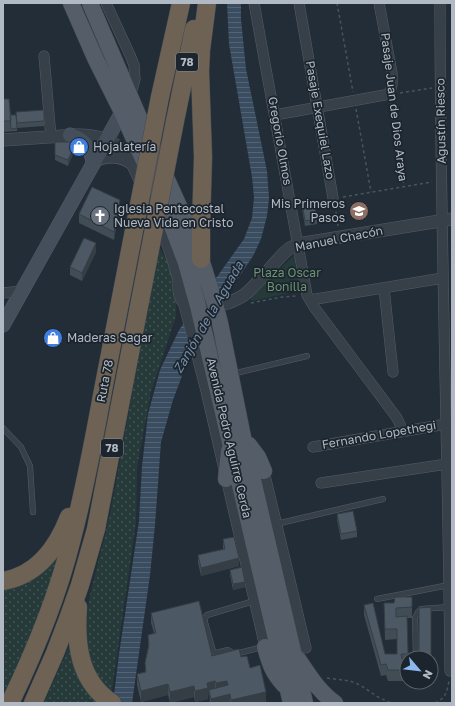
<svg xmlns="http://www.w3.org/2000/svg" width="455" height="706" font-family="'Golos Text',sans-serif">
	<defs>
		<pattern id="grass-dots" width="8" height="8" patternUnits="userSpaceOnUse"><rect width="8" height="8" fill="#263a3a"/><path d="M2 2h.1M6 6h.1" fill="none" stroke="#435455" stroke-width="1.8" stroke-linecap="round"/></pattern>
		<pattern id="water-rules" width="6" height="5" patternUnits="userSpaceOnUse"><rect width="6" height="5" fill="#3a4c60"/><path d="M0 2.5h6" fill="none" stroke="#546475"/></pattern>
	</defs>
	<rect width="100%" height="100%" fill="#232d38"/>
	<!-- grass -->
	<path fill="url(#grass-dots)" d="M159,247L171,267L176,295V316L151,392L137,467L136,522L111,697L93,677L84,635L90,595L110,515Z
		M66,542L48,602L3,701V588L13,586L36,578L54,560Z
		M72,640L104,703H44Z"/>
	<!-- green -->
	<path fill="#263a3a" d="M298,252L302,290L252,301L250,298L287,262Z"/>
	<!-- water -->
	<path fill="url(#water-rules)" d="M227,3H241V19L246,69L267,171L269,198L267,216L261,239L253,256L212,317L189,357L173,400L161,442L155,525L150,575L132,703H113L119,654L139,521L142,466L148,414L160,370L179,330L244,239L252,218L254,197L252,177L229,44Z"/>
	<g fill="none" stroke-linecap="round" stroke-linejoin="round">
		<defs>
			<path id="service" d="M232,374L307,356
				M3,428L21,447L30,466L33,512
				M276,524L383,499
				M377,599L449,585
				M254,601L207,615L205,618V622L213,651L216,653L228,650L235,654L262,647
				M416,658L415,618L418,612L421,609L449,607"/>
			<path id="minor" d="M106,3L130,55L134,65L135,79L130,97
				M254,3L307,295L314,307L397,418L403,431
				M299,3L333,198
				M440,3C440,226 448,448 450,671
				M44,56L51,137
				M275,115L390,94L392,84V73L379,3
				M384,288L393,372
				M3,293L22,291
				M310,300L443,278
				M183,301L206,391L265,647
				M313,447L446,424
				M264,471L306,648
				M321,483L447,464"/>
			<path id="tertiary" d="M3,140L78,135C93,135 109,138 121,149C133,160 138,177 145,191C154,212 164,232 171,253C175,264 177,275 181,286
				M93,162C106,155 119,155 131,163
				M179,278C179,285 178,295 183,301C190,310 218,305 228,303C233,301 240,298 244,295C258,284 272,265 285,252L290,248L298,244L452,219"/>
			<path id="secondary" d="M70,135C84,139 91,148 93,162
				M3,325L126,105"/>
			<path id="primary" d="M71,3L96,60L122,112L167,213L186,263L198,306L291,703
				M90,3L138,115L183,215L201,259L215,304L220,323L243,437L305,703
				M249,445L258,457L264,471
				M226,479L229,451
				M265,647C270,664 272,672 284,685
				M298,659C309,675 319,692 335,703"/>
			<path id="motorway" d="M160,97L181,3
				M175,121L194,29
				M201,259V227L203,157L200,71L201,50L207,3
				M3,581C38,575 57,548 69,517
				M78,607C75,644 79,681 112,703
				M10,703C35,651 57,598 71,542C85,490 94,438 104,385C115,327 126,269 138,210
				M33,703L55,653L68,619L80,585L96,529L153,234"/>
		</defs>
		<!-- service casing -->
		<use href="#service" stroke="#545d66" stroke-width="6"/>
		<!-- minor casing -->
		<use href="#minor" stroke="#545d66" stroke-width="11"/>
		<!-- tertiary casing -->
		<use href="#tertiary" stroke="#545d66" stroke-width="13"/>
		<!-- secondary casing -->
		<use href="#secondary" stroke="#545d66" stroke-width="15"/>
		<!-- primary casing -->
		<use href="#primary" stroke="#404851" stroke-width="17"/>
		<!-- motorway casing -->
		<use href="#motorway" stroke="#414a53" stroke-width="19"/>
		<!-- path -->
		<path stroke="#455758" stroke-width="1.5" stroke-dasharray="3 3" stroke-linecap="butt" d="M337,3L353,92
			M400,93L432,88
			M391,103L404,186
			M356,109L371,192
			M343,197L432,182
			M335,206L338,226
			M251,303L282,297L297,296
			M327,678L350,681L360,685L378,697L391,703
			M435,703C446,698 447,692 449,681"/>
		<!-- service -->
		<use href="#service" stroke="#373f48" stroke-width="5"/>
		<!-- minor -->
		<use href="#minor" stroke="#373f48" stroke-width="10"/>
		<!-- tertiary -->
		<use href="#tertiary" stroke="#373f48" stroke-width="12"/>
		<!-- secondary -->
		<use href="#secondary" stroke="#454e5b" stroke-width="14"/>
		<!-- primary -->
		<use href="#primary" stroke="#555e68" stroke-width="16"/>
		<!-- motorway -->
		<use href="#motorway" stroke="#6e6254" stroke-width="18"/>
		<defs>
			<path id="motorway-bridge" d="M138,210L160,97
				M153,234L175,121"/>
		</defs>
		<!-- motorway-bridge casing -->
		<use href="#motorway-bridge" stroke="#414a53" stroke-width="19" stroke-linecap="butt"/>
		<!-- motorway-bridge -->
		<use href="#motorway-bridge" stroke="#6e6254" stroke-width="18"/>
	</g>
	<!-- wall -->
	<path fill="#414c55" d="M3,99L10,115L44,121V126L17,128V131L3,132Z
		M73,154L68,166L55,160V155Z
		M302,203L317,219V224L305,226L302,209Z
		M120,208L114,240L79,223V214Z
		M96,252L82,281L70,275V267Z
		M337,514L357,531V537L341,540L337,520Z
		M223,539L239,566L201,576L198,563V555L223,549Z
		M230,570L245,587L233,590L230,575Z
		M412,597V618H407L408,654V658H407V681H388L386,675L381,676L364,615V605L385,654H397V639L385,640L384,603H394Z
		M151,613L212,656L241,657L250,668L266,703H210L209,693L208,694V699L195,702L194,697L170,703L168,695L141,702L137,685V674L145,672V663L148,647V635L154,633L151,623Z"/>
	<!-- shaded-wall -->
	<path fill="#353e45" d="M73,149V154L68,166V160Z
		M120,200V208L114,240V232Z
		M96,243V252L82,281V273Z
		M239,558V566L201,576V568Z
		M245,582V587L233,590V584Z
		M215,681V692L209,690L208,699L195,702V691L207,683Z
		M227,681V691L216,694V683Z
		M168,684V695L141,702V691Z
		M194,686V697L170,703V692Z
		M266,692V703H231V700Z
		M230,694V703H211V699Z"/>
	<!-- building -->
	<path fill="#4c5863" stroke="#353e45" d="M3,99H9L11,121H3Z
		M44,110V121L17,123L16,112Z
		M10,115H16L17,128L11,129Z
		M55,142H70L73,149L68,160L55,155Z
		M92,187L120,200L114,232L79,214Z
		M314,201L317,219L305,221L302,203Z
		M84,238L96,243L82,273L70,267Z
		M353,511L357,531L341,534L337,514Z
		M234,537L239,558L201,568L198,555L225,549L223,539Z
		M242,567L245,582L233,584L230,570Z
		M395,597H412V607L396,608V617L407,616L408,654H401L402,659L407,658V670H388L386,664L381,665L364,605L373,603L385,654H397V629H385L384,603H394Z
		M199,601L212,656L239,649L241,657L247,656L250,668L260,665L266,692L231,700L230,694L211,699L209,690L228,685L227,681L216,683L215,681L207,683L208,688L195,691L194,686L170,692L168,684L141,691L137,674L146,672L145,663L149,645L148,635L156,633L151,613Z
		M431,607V658H419V608Z"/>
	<!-- icons -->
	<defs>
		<symbol id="shop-disc" viewBox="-11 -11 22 22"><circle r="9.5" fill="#3f7fe0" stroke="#1c242d"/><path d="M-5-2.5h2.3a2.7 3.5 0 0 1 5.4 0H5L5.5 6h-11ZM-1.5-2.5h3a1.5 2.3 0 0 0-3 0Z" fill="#fff"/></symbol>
		<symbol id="school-disc" viewBox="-11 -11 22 22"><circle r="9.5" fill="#8d6e63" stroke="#1c242d"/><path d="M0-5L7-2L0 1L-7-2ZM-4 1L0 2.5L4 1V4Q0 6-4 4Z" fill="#fff"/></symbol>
		<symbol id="church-disc" viewBox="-11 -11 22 22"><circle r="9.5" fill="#6b7280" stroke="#1c242d"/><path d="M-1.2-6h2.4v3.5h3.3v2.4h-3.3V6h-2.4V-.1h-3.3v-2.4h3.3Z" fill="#fff"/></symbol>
	</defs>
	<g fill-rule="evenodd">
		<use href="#shop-disc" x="68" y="136" width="22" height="22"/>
		<use href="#school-disc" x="348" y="200" width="22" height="22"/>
		<use href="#church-disc" x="89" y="205" width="22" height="22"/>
		<use href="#shop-disc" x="42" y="327" width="22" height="22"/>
	</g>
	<g text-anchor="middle" stroke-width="3.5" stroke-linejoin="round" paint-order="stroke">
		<!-- shield labels -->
		<g fill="#1c242d" stroke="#848d97" stroke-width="1">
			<rect x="176" y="53" width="22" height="18" rx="3"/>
			<rect x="101" y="439" width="22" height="18" rx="3"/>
		</g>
		<g font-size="11" font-weight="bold" fill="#b1bac4">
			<text x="187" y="66">78</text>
			<text x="112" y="452">78</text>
		</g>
		<!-- street labels -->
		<g font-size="12" fill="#b1bac4" stroke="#1c242d">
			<text transform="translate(394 107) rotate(83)" y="4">Pasaje Juan de Dios Araya</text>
			<text transform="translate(320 120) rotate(80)" y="4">Pasaje Exequiel Lazo</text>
			<text transform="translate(441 121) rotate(-91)" y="4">Agustín Riesco</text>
			<text transform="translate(280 141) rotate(80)" y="4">Gregorio Olmos</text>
			<text transform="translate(339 239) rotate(-11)" y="4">Manuel Chacón</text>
			<text transform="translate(105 381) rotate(-79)" y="4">Ruta 78</text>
			<text transform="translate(379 435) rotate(-10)" y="4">Fernando Lopethegi</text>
			<text transform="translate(229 438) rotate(77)" y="4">Avenida Pedro Aguirre Cerda</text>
		</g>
		<!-- poi labels -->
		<g font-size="12" fill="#b1bac4" stroke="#1c242d" text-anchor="start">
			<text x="93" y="151">Hojalatería</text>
			<text x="345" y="208" text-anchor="end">Mis Primeros<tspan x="345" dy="14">Pasos</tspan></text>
			<text x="114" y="213">Iglesia Pentecostal<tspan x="114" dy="14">Nueva Vida en Cristo</tspan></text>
			<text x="67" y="342">Maderas Sagar</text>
		</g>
		<!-- park labels -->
		<g font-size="12" fill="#6b9371" stroke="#1c242d">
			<text x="287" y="277">Plaza Oscar<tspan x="287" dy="14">Bonilla</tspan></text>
		</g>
		<!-- water labels -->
		<g font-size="13" font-style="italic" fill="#748ca6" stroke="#1c242d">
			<text transform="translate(208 317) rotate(-60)" y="5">Zanjón de la Aguada</text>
		</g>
	</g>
	<!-- border -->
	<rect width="455" height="706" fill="none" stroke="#b1bac4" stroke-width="8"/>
	<!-- north arrow -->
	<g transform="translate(419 670) rotate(118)"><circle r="19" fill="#1c242d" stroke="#586069"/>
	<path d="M0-3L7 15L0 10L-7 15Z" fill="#8cb8ef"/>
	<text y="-6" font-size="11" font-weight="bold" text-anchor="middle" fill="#b1bac4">N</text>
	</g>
</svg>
